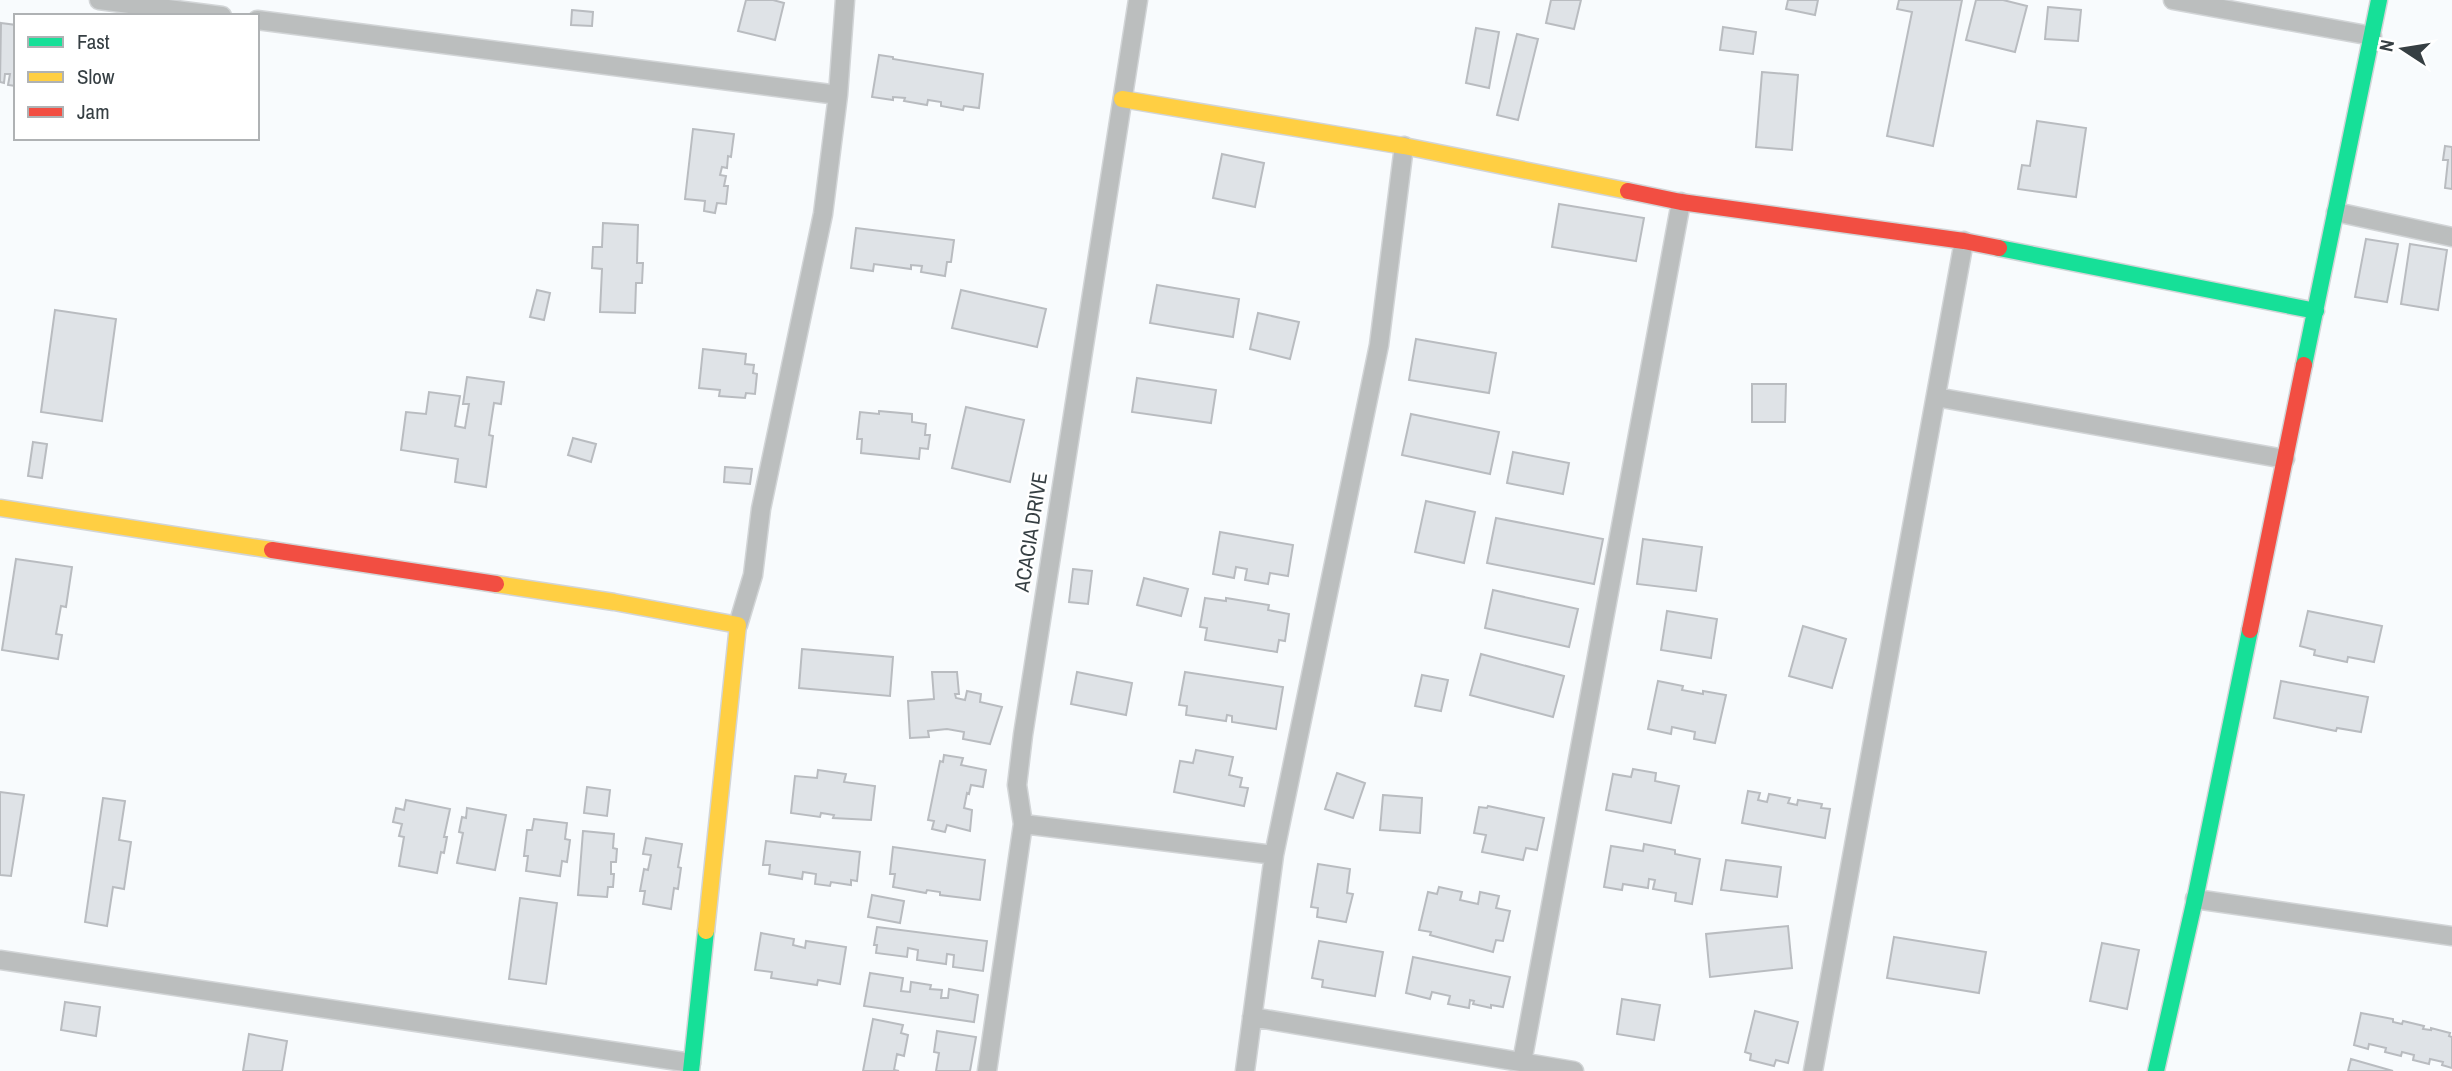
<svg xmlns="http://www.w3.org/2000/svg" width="2452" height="1071" font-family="'Archivo Narrow',sans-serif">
	<rect width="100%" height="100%" fill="#f8fbfd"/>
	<!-- building -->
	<path fill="#dfe3e7" stroke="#b9bcc0" stroke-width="2" d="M746,0H773L784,3L775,40L738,31Z
		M1551,0H1581L1574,29L1546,23Z
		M1788,0H1818L1815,15L1786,9Z
		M1899,0H1962L1933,146L1887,136L1912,12L1897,9Z
		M1976,0H2003L2027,6L2015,52L1966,40Z
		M2048,7L2081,10L2078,41L2045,39Z
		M572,10L593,12L592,26L571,25Z
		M1,23L16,25V86L8,85L10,74H5L4,83L0,82Z
		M1723,27L1756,32L1753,54L1720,50Z
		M1476,28L1499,32L1489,88L1466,83Z
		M1517,34L1538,39L1518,120L1497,115Z
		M879,55L893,57V59L983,74L979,108L964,106L963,110L941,106V102L928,100L927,105L904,101L905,98L893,97V100L872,97Z
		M1762,72L1798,75L1792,150L1756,147Z
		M2037,121L2086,128L2076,197L2018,189L2022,165L2030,166Z
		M693,129L734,134L731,157L728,156L727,168L722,167L720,175L726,176L724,186H728L726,204L717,203L715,213L704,211L705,201L685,199Z
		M2445,146L2452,147V189L2445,188L2448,160H2443Z
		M1222,154L1264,163L1255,207L1213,198Z
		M1559,204L1644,218L1636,261L1552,247Z
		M603,223L638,225L637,263H643L642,283H636L635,313L600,312L602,269L592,268L593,247H602Z
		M856,228L954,240L951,262H947L945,276L921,272L922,266L911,265V269L874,264L873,271L851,268Z
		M2366,239L2398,244L2387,302L2355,297Z
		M2410,244L2447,250L2438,310L2401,304Z
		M1157,285L1239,299L1233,337L1150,323Z
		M537,290L550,293L544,320L530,317Z
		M961,290L1046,309L1037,347L952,328Z
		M55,310L116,319L102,421L41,412Z
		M1258,313L1299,322L1290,359L1250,349Z
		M1416,339L1496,353L1489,393L1409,380Z
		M703,349L746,354L745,364L754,365L753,373L757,374L755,394L746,393L745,398L719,396L720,390L699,388Z
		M467,377L504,382L501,404L494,403L489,435L493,436L486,487L455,482L458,459L401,450L406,412L426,414L429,392L460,396L455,426L465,428L469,404H463Z
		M1137,378L1216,390L1211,423L1132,412Z
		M1752,384H1786L1785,422H1752Z
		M966,407L1024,420L1010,482L952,468Z
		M879,411L912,414V422L926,424L925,435H930L928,449L920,448L919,459L861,453L862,439H857L860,412L879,414Z
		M1411,414L1499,432L1490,474L1402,455Z
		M573,438L596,444L591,462L568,455Z
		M33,442L47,444L42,478L28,476Z
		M1513,452L1569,463L1563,494L1507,483Z
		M725,467L752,469L750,484L724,482Z
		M1426,501L1475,512L1464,563L1415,552Z
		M1496,518L1603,539L1594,584L1487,563Z
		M1220,532L1293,545L1288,576L1270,573L1268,584L1245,580L1247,569L1236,567L1234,578L1213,574Z
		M1643,539L1702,547L1696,591L1637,584Z
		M16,559L72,567L66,607L61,606L56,634L62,635L58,659L2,650Z
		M1073,569L1092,571L1088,604L1069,602Z
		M1144,578L1188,589L1181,616L1137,605Z
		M1493,590L1578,609L1569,647L1485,628Z
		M1205,598L1226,601V598L1269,605L1268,610L1289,614L1285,641L1279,640L1277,652L1205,640L1207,628L1200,627Z
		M1667,611L1717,619L1711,658L1661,650Z
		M2308,611L2382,626L2374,662L2348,657L2347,662L2314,655L2315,650L2300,646Z
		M1803,626L1846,639L1832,688L1789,676Z
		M802,649L893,657L890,696L799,688Z
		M1481,654L1564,676L1553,717L1470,695Z
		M932,672H957L959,694H955L956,698L965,700L967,691L981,694L980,702L1002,707L990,744L963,739L964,732L947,729L928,731L929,737L910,738L908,701L934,699Z
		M1077,672L1132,683L1126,715L1071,704Z
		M1185,672L1283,687L1276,729L1232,722V716L1227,715L1226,721L1186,715L1187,706L1179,705Z
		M1422,675L1448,680L1441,711L1415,706Z
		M1658,681L1683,686L1682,690L1703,694V691L1726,695L1715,743L1694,739L1695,732L1672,727L1671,734L1648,729Z
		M2281,681L2368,697L2361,732L2337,728L2336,731L2274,718Z
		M1196,750L1233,757L1229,775L1242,778L1240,787L1248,788L1244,806L1174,792L1180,761L1193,763Z
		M944,755L963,758L961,765L986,770L983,787L971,785L969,794L967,793L964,808L972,810L970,831L947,825L945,832L932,829L934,821L928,820L940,761L943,762Z
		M1633,769L1656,773L1655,781L1679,786L1671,823L1606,810L1613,774L1631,777Z
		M818,770L846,774L844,782L875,786L871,820L833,818L834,815L821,813L820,817L791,813L795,776L817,778Z
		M1337,773L1365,783L1353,818L1325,809Z
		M587,787L610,790L607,816L584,813Z
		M1748,791L1760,793L1758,800L1767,802L1769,794L1790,798L1788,803L1797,805L1798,800L1822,804L1821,808L1830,809L1825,838L1742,823Z
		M0,792L24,795L11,876L0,875Z
		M1383,795L1422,798L1420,833L1380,830Z
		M103,798L125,801L119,840L131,842L124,889L113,887L107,926L85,922Z
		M406,800L450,809L444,837H447L444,853L441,852L437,873L399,866L404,837L399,836L402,824L393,822L396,808L404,810Z
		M1488,806L1544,818L1537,850L1526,848L1523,860L1482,852L1486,835L1474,833L1479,807L1487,808Z
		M467,808L506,815L495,870L457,863L463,833L459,832L462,817L466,818Z
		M534,819L567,823L565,839L570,840L567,862L562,861L560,876L526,871L528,856H524L527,830H532Z
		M583,831L614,834L613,848L617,849L616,862H611V874H614L613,887H608L607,897L578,895Z
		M646,838L682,844L678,867L681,868L678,889L674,888L671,909L643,904L645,891H640L644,869L648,870L651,855L643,854Z
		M766,841L860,852L857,881L851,880V885L831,882L830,886L815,884L816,874L803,872L802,879L769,874L770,865H763Z
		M1644,844L1675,850V854L1700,859L1692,904L1675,901L1676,893L1653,889L1655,880L1649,879L1648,888L1623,884L1622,890L1604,887L1611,846L1643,851Z
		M893,847L985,860L980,900L940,895V892L927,890L926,893L893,887L895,874H890Z
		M1726,860L1781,867L1777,897L1721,890Z
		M1318,864L1350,869L1347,893L1353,894L1346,922L1317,917L1318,908L1311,907Z
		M1439,887L1462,892L1460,900L1478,904L1480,892L1499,896L1496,908L1510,911L1503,941L1496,940L1493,952L1430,935L1431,932L1419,930L1428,892L1437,894Z
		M872,895L904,901L900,923L868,917Z
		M520,898L557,903L546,984L509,979Z
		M1788,926L1792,968L1710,977L1706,934Z
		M877,927L987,941L983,971L953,967L954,955L947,954L946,964L917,960L918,950L908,948L907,957L876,953L877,945H874Z
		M761,933L794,939L793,945L805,948L806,941L846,947L840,984L818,980L817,985L771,978L772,972L755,970Z
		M1894,937L1986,952L1979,993L1887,978Z
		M1319,941L1383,952L1375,996L1322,987L1323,980L1312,978Z
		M2102,943L2139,950L2127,1009L2090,1001Z
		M1413,957L1510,977L1503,1007L1491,1005V1008L1473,1004L1474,1001L1470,1000L1469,1008L1448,1004L1450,996L1432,992L1430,999L1406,993Z
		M870,973L903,978L901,991L910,992L911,982L931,985L930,989L942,990L941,998H948L949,989L978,995L974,1022L864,1006Z
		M1622,999L1660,1005L1654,1040L1617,1034Z
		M65,1002L100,1007L96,1036L61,1030Z
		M1755,1011L1798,1022L1788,1063L1776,1060L1774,1066L1750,1060L1751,1054L1745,1052Z
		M2361,1013L2393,1019V1022L2402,1024L2403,1021L2424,1026L2423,1029L2431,1030V1028L2450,1033L2449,1036L2452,1037V1068L2442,1065L2443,1062L2430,1059L2429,1064L2413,1060L2414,1055L2402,1052L2401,1056L2385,1052L2386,1048L2369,1044L2368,1049L2354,1045Z
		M873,1019L903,1025L901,1033L908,1035L904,1056L897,1054L894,1070L899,1071H863Z
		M937,1031L976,1037L970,1071H936L939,1053L934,1052Z
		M249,1034L287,1041L282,1071H243Z
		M2351,1059L2393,1071H2348Z"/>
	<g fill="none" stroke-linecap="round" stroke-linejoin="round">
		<defs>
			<path id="street" d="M99,0L222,16
				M2173,0L2372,36
				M257,20L838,95
				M2336,212L2452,237
				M1936,397L2285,459
				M738,625L753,575L761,509L823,214L838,95L845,0
				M1023,824L1274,855
				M2195,899L2452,936
				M0,960L691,1063
				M1252,1017L1574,1071
				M1522,1062L1681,202
				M987,1071L1023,824L1017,785L1023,735L1138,0
				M1245,1071L1274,855L1379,345L1404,146
				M1813,1071L1964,241"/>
			<path id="fast" d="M1999,248L2316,311
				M2304,365L2379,0
				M691,1071L706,931
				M2156,1071L2195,899L2250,630"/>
			<path id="slow" d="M1122,99L1404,146L1628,191
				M0,508L272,550
				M496,584L614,602L738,625L706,931"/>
			<path id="jam" d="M1628,191L1681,202L1964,241L1999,248
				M272,550L496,584
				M2250,630L2304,365"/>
		</defs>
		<!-- street casing -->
		<use href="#street" stroke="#d2d5d7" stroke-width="21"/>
		<!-- fast casing -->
		<use href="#fast" stroke="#d2d5d7" stroke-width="19"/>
		<!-- slow casing -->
		<use href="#slow" stroke="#d2d5d7" stroke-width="19"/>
		<!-- jam casing -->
		<use href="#jam" stroke="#d2d5d7" stroke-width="19"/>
		<!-- street -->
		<use href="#street" stroke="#bbbebe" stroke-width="18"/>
		<!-- fast -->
		<use href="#fast" stroke="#16e098" stroke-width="16"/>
		<!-- slow -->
		<use href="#slow" stroke="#ffcf43" stroke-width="16"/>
		<!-- jam -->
		<use href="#jam" stroke="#f24e42" stroke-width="16"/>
	</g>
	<g text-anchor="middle" stroke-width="5" stroke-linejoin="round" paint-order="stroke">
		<!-- street labels -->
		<g font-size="21" fill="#363f43" stroke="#fff">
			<text transform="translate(1031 532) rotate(-81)" y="7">ACACIA DRIVE</text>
		</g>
	</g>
	<!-- legend -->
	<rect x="14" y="14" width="245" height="126" fill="#ffffff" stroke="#afb2b4" stroke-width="2"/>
	<rect x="28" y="37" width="35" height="10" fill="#16e098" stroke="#afb2b4" stroke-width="2"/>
	<text x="77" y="49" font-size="21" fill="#363f43">Fast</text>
	<rect x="28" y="72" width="35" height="10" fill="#ffcf43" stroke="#afb2b4" stroke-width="2"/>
	<text x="77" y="84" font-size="21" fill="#363f43">Slow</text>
	<rect x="28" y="107" width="35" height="10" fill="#f24e42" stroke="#afb2b4" stroke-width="2"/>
	<text x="77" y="119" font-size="21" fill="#363f43">Jam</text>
	<!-- north arrow -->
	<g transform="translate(2403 49) rotate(282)" stroke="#ffffff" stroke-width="5" paint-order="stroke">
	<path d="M0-5L12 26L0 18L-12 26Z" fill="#363f43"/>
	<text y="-10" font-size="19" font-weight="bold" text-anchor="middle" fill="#363f43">N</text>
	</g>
</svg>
